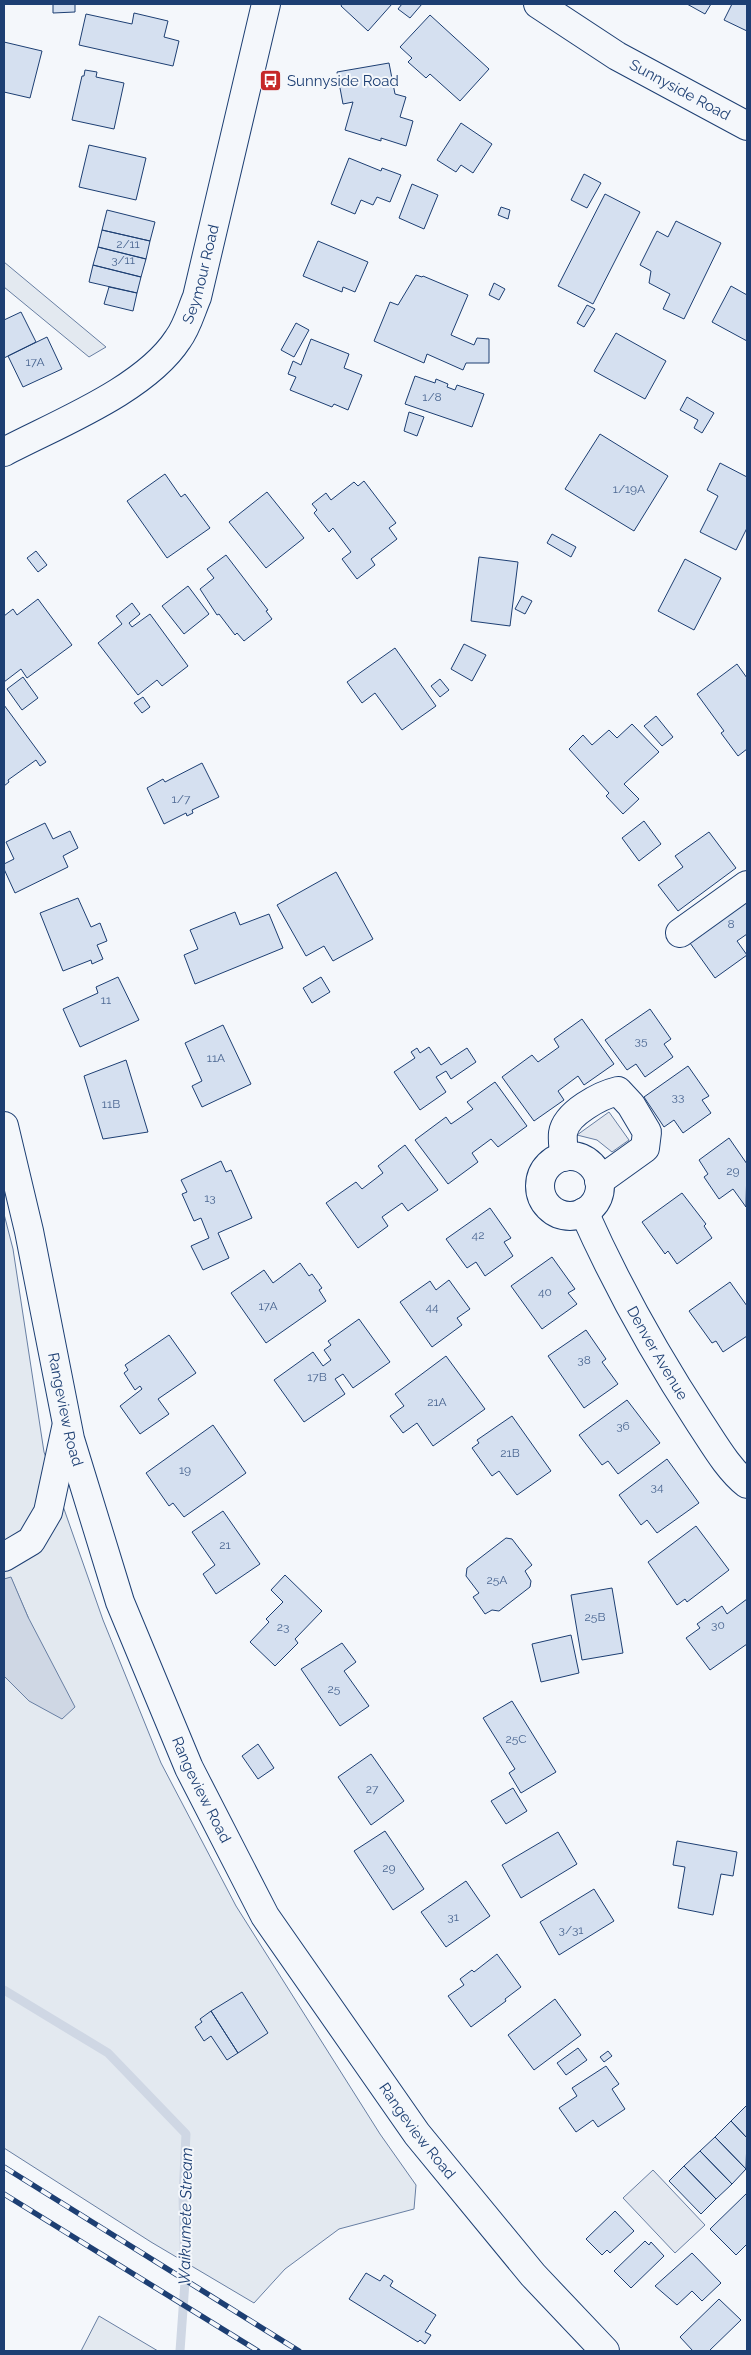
<svg xmlns="http://www.w3.org/2000/svg" width="751" height="2355" font-family="Raleway,sans-serif">
	<rect width="100%" height="100%" fill="#f4f7fb"/>
	<!-- green -->
	<path fill="#e3e9f0" stroke="#687fa3" d="M4,262L106,347L89,357L4,287Z
		M4,1214L13,1249L44,1452L103,1620L161,1763L236,1906L380,2134L416,2185L414,2209L339,2229L285,2269L254,2303L151,2242L4,2148V1676L29,1701L28,1617L11,1578L4,1579Z
		M99,2316L158,2351H81Z"/>
	<!-- parking -->
	<path fill="#e3e8f0" stroke="#687fa3" d="M609,1112L629,1140L612,1152L597,1140L577,1135Z
		M653,2170L705,2225L675,2253L623,2198Z"/>
	<!-- water -->
	<path fill="#cfd7e4" stroke="#687fa3" d="M11,1577L28,1617L75,1707L62,1719L29,1701L4,1676V1579Z"/>
	<g fill="none" stroke-linecap="round" stroke-linejoin="round">
		<!-- stream -->
		<path stroke="#cfd7e4" stroke-width="9" d="M4,1990L108,2053L186,2134L183,2196L185,2282L180,2351"/>
	</g>
	<!-- building -->
	<path fill="#d5e0f0" stroke="#1d3f73" d="M53,4H75V12L53,13Z
		M342,4H392L368,31L341,6Z
		M402,4H422L410,18L398,9Z
		M687,4H711L705,14Z
		M732,4H747V31L724,20Z
		M134,13L168,21L164,37L179,41L173,66L79,45L86,14L132,24Z
		M430,15L489,69L460,101L430,74L426,78L408,62L412,58L400,47Z
		M4,42L42,51L30,98L4,92Z
		M389,63L395,94L406,97L400,117L413,121L406,146L381,138V141L345,130L353,102L343,104L337,72Z
		M85,70L97,72L96,77L124,83L114,129L72,120L82,76H84Z
		M461,123L492,144L473,173L461,165L456,172L437,160Z
		M89,145L146,158L136,200L79,187Z
		M349,158L381,171L382,168L401,175L390,202L377,197L373,205L361,200L355,214L331,204Z
		M584,174L601,183L587,208L571,200Z
		M412,184L438,195L424,229L399,218Z
		M605,194L640,212L593,304L558,286Z
		M501,207L510,210L508,219L498,215Z
		M107,210L155,222L150,241L102,230Z
		M676,221L721,243L684,319L663,309L670,294L649,283L651,271L640,265L657,231L668,237Z
		M102,230L150,241L146,259L98,247Z
		M318,241L368,262L355,292L343,287L342,292L303,276Z
		M98,247L146,259L141,277L93,265Z
		M93,265L141,277L137,293L89,282Z
		M416,275L422,277L423,276L468,295L451,335L474,345L477,338L489,339V363H466L463,370L427,354L424,363L374,341L390,302L398,305Z
		M494,283L505,289L499,300L489,295Z
		M731,286L747,295V341L712,322Z
		M109,287L137,293L133,311L104,304Z
		M587,305L595,309L584,327L577,323Z
		M21,312L36,342L4,358V320Z
		M296,323L309,330L294,357L281,350Z
		M616,333L666,361L645,399L594,371Z
		M47,337L62,369L23,387L8,356Z
		M311,339L349,354L344,368L362,375L348,410L334,404L332,407L290,390L296,377L288,374L293,361L301,365Z
		M415,376L435,383L436,379L448,384L447,387L455,390L457,385L484,394L472,427L405,404Z
		M687,397L714,413L702,433L694,428L698,420L680,410Z
		M409,412L424,417L417,436L404,431Z
		M600,434L668,476L634,531L565,489Z
		M720,463L747,477V528L736,550L700,532L718,496L707,490Z
		M165,474L181,497L185,494L210,528L167,558L127,501Z
		M364,481L396,523L389,528L397,539L371,559L375,565L357,579L342,559L351,552L333,528L329,532L314,513L317,510L312,504L326,493L331,500L354,482L358,486Z
		M267,492L304,538L266,568L229,522Z
		M552,534L576,547L571,557L547,543Z
		M36,551L47,565L38,572L27,558Z
		M226,555L268,610L266,611L272,619L244,641L237,633L235,635L219,614L217,615L200,589L214,578L207,569Z
		M479,557L518,562L510,626L471,621Z
		M685,559L721,578L694,630L658,611Z
		M188,586L209,614L184,634L162,606Z
		M522,596L532,601L525,614L515,609Z
		M38,599L72,645L27,678L21,669L4,682V616L13,609L17,615Z
		M132,603L140,614L129,623L132,627L150,614L188,666L162,686L157,680L138,695L98,643L122,624L116,616Z
		M464,644L486,655L472,681L451,669Z
		M395,648L436,706L402,730L375,693L362,703L347,682Z
		M737,664L747,678V749L738,756L721,733L724,731L697,694Z
		M23,677L38,698L22,710L7,689Z
		M440,679L449,690L440,697L431,686Z
		M143,697L150,707L142,713L134,703Z
		M4,705L46,762L40,766L36,760L8,780L9,782L4,786Z
		M656,716L673,737L662,746L644,726Z
		M632,724L659,752L624,784L639,799L623,814L606,796L609,793L569,749L583,735L592,745L609,730L617,738Z
		M202,763L219,797L192,810L193,813L187,816L186,813L164,824L147,788L163,779L165,782Z
		M644,821L661,844L639,861L622,838Z
		M45,823L53,839L70,831L78,848L63,856L68,867L15,893L4,869V864L14,859L6,842Z
		M709,832L736,868L678,911L658,885L683,867L675,856Z
		M336,872L373,939L333,961L324,946L306,956L277,905Z
		M747,897V934L737,941L747,955L715,978L690,943L719,922L714,914Z
		M78,898L91,927L100,923L107,941L97,945L103,959L92,964L91,960L63,971L40,913Z
		M235,912L240,925L269,914L283,948L195,984L184,955L198,949L190,930Z
		M118,977L139,1020L80,1047L63,1009L98,993L96,987Z
		M321,977L330,992L312,1003L303,988Z
		M650,1009L671,1039L664,1044L673,1057L645,1077L636,1064L627,1070L605,1040Z
		M582,1019L614,1064L584,1085L578,1076L558,1091L564,1100L534,1121L502,1077L532,1055L538,1062L559,1047L554,1039Z
		M223,1025L251,1084L202,1107L192,1086L202,1081L185,1043Z
		M429,1047L441,1065L467,1048L476,1062L451,1079L446,1071L436,1077L446,1092L420,1110L394,1072L415,1058L411,1052L417,1048L420,1053Z
		M126,1060L148,1132L103,1139L84,1076Z
		M688,1066L709,1096L702,1100L711,1113L683,1133L674,1120L664,1127L644,1097Z
		M495,1082L527,1126L498,1147L491,1139L472,1153L478,1162L448,1184L415,1140L446,1117L451,1124L473,1109L467,1102Z
		M729,1138L747,1164L746,1207L733,1189L719,1199L704,1177L708,1174L699,1160Z
		M405,1145L438,1190L408,1211L402,1203L382,1217L388,1226L358,1248L326,1203L356,1182L362,1189L383,1173L378,1166Z
		M221,1161L226,1172L231,1170L252,1218L218,1233L229,1258L203,1270L191,1246L209,1238L201,1218L194,1221L182,1194L187,1192L181,1180Z
		M682,1193L706,1224L704,1226L712,1238L677,1264L668,1251L665,1254L642,1222Z
		M490,1208L511,1238L504,1242L513,1256L485,1276L476,1262L467,1268L446,1239Z
		M552,1257L575,1289L568,1293L577,1304L542,1329L511,1286Z
		M300,1263L309,1276L312,1274L322,1288L319,1290L326,1301L266,1343L231,1293L264,1270L273,1283Z
		M449,1280L470,1309L457,1318L462,1325L432,1347L400,1302L430,1281L436,1290Z
		M730,1282L747,1306V1336L723,1352L716,1341L712,1343L689,1311Z
		M359,1319L390,1362L353,1388L343,1374L335,1379L345,1394L304,1422L274,1380L313,1352L323,1366L331,1360L324,1350L331,1345L328,1341Z
		M586,1330L606,1359L602,1362L618,1384L584,1408L548,1356Z
		M169,1335L196,1373L158,1399L169,1414L140,1434L120,1406L142,1389L140,1386L135,1390L124,1373L128,1370L125,1365Z
		M446,1356L485,1409L433,1446L417,1423L403,1433L390,1416L404,1406L395,1394Z
		M627,1400L660,1443L618,1474L608,1461L602,1465L579,1435Z
		M512,1416L551,1471L517,1495L499,1471L492,1476L472,1448L479,1443L477,1440Z
		M213,1425L246,1473L184,1517L173,1503L169,1506L146,1473Z
		M667,1459L699,1503L657,1533L647,1520L641,1525L619,1495Z
		M223,1511L260,1564L216,1594L203,1574L215,1565L192,1532Z
		M696,1526L729,1570L687,1602L685,1599L677,1605L648,1562Z
		M506,1538L512,1539L532,1565L525,1571L531,1581L530,1587L499,1611L492,1610L485,1614L473,1597L479,1593L466,1576L467,1568Z
		M285,1575L322,1611L295,1639L298,1643L275,1666L250,1642L269,1622L266,1619L283,1602L271,1590Z
		M612,1588L623,1653L582,1660L571,1595Z
		M747,1599V1644L710,1670L686,1638L700,1628L697,1624L722,1606L727,1614Z
		M571,1635L579,1673L541,1682L532,1644Z
		M342,1643L356,1662L344,1671L369,1706L340,1726L301,1669Z
		M512,1701L556,1772L521,1793L509,1773L515,1769L483,1718Z
		M258,1744L274,1768L258,1779L242,1756Z
		M371,1754L404,1801L371,1825L338,1777Z
		M513,1788L527,1811L506,1824L491,1801Z
		M385,1831L424,1889L393,1910L354,1851Z
		M558,1832L577,1864L521,1898L502,1865Z
		M677,1841L737,1852L733,1876L721,1874L713,1915L678,1908L685,1867L673,1865Z
		M466,1881L490,1916L446,1947L421,1912Z
		M594,1889L614,1921L559,1955L540,1922Z
		M497,1954L521,1987L505,1999L506,2001L471,2027L448,1996L464,1985L460,1979L472,1970L474,1972Z
		M242,1992L268,2033L238,2053L211,2011Z
		M555,1999L581,2035L534,2070L508,2035Z
		M211,2011L238,2053L227,2060L211,2036L204,2041L195,2027L202,2022L200,2019Z
		M578,2048L587,2060L566,2075L557,2063Z
		M608,2051L612,2056L604,2062L600,2057Z
		M606,2066L619,2084L612,2089L625,2109L598,2127L593,2120L576,2132L559,2108L577,2096L572,2088Z
		M747,2105V2138L731,2121Z
		M731,2121L747,2138L746,2169L715,2137Z
		M715,2137L746,2169L732,2184L700,2151Z
		M700,2151L732,2184L716,2199L684,2166Z
		M684,2166L716,2199L701,2214L669,2181Z
		M747,2193V2244L736,2255L710,2229Z
		M615,2211L634,2231L610,2253L607,2250L602,2255L586,2239Z
		M645,2241L649,2245L651,2242L664,2256L631,2288L614,2271Z
		M692,2253L721,2283L702,2301L692,2291L677,2305L655,2286Z
		M366,2273L380,2281L384,2275L393,2281L390,2286L436,2315L425,2332L431,2335L425,2344L420,2340L418,2342L349,2299Z
		M719,2299L741,2320L709,2351H693L680,2337Z"/>
	<g fill="none" stroke-linecap="round" stroke-linejoin="round">
		<defs>
			<g id="minor">
				<path id="s1" d="M538,4L617,56L747,126"/>
				<path d="M680,933L747,885"/>
				<path id="s2" d="M4,1126L29,1231L70,1439L120,1602L189,1768L265,1916L417,2134L533,2275L605,2351"/>
				<circle cx="570" cy="1186" r="30"/>
				<path d="M564,1157C564,1149 562,1140 563,1133C566,1113 601,1095 618,1091L631,1105L647,1132L645,1148L599,1181"/>
				<path id="s3" d="M584,1212C617,1286 656,1356 700,1423C714,1444 728,1469 747,1484"/>
				<path d="M4,1557L31,1541L48,1512L66,1428"/>
			</g>
			<g id="major">
				<path id="s4" d="M4,452C57,424 145,390 178,339C187,327 191,311 197,297L266,4"/>
			</g>
		</defs>
		<!-- minor casing -->
		<use href="#minor" stroke="#1d3f73" stroke-width="30"/>
		<!-- major casing -->
		<use href="#major" stroke="#1d3f73" stroke-width="30"/>
		<!-- minor -->
		<use href="#minor" stroke="#f4f7fb" stroke-width="28"/>
		<!-- major -->
		<use href="#major" stroke="#f4f7fb" stroke-width="28"/>
		<defs>
			<path id="rail" d="M4,2167L299,2351
				M4,2194L258,2351"/>
		</defs>
		<!-- rail casing -->
		<use href="#rail" stroke="#1d3f73" stroke-width="5.5"/>
		<!-- rail -->
		<use href="#rail" stroke="#f4f7fb" stroke-width="4" stroke-dasharray="11" stroke-linecap="butt"/>
	</g>
	<!-- icons -->
	<defs>
		<symbol id="bus-square" viewBox="-11 -11 22 22"><rect x="-9" y="-9" width="18" height="18" rx="4" fill="#c62828" stroke="#f4f7fb"/><path d="M-5-6H5V4H4V6H2V4H-2V6H-4V4H-5ZM-3.5-4V0h7V-4ZM-3.5 1.2v1.5H-2V1.2ZM2 1.2v1.5H3.5V1.2Z" fill="#fff"/></symbol>
	</defs>
	<g fill-rule="evenodd">
		<use href="#bus-square" x="258" y="68" width="25" height="25"/>
	</g>
	<g text-anchor="middle" stroke-width="4" stroke-linejoin="round" paint-order="stroke">
		<!-- number labels -->
		<g font-size="12" fill="#4b6792">
			<text x="128" y="248">2/11</text>
			<text x="123" y="264">3/11</text>
			<text x="35" y="366">17A</text>
			<text x="432" y="401">1/8</text>
			<text x="629" y="493">1/19A</text>
			<text x="181" y="803">1/7</text>
			<text x="731" y="928">8</text>
			<text x="106" y="1004">11</text>
			<text x="641" y="1045">35</text>
			<text x="216" y="1062">11A</text>
			<text x="678" y="1101">33</text>
			<text x="111" y="1108">11B</text>
			<text x="733" y="1175">29</text>
			<text x="210" y="1202">13</text>
			<text x="478" y="1239">42</text>
			<text x="545" y="1296">40</text>
			<text x="268" y="1310">17A</text>
			<text x="432" y="1311">44</text>
			<text x="584" y="1364">38</text>
			<text x="317" y="1381">17B</text>
			<text x="437" y="1406">21A</text>
			<text x="623" y="1430">36</text>
			<text x="510" y="1457">21B</text>
			<text x="185" y="1474">19</text>
			<text x="657" y="1491">34</text>
			<text x="225" y="1549">21</text>
			<text x="497" y="1584">25A</text>
			<text x="595" y="1621">25B</text>
			<text x="718" y="1629">30</text>
			<text x="283" y="1631">23</text>
			<text x="334" y="1693">25</text>
			<text x="516" y="1743">25C</text>
			<text x="372" y="1793">27</text>
			<text x="389" y="1872">29</text>
			<text x="453" y="1921">31</text>
			<text x="571" y="1934">3/31</text>
		</g>
		<!-- poi labels -->
		<g font-size="15" fill="#1d3f73" stroke="#f4f7fb" text-anchor="start">
			<text x="287" y="86">Sunnyside Road</text>
		</g>
		<!-- street labels -->
		<g font-size="15" fill="#1d3f73" stroke="#f4f7fb">
			<text dy="5" stroke="none"><textPath href="#s1" startOffset="166">Sunnyside Road</textPath></text>
			<text dy="5" stroke="none"><textPath href="#s4" startOffset="279">Seymour Road</textPath></text>
			<text dy="5" stroke="none"><textPath href="#s3" startOffset="159">Denver Avenue</textPath></text>
			<text dy="5" stroke="none"><textPath href="#s2" startOffset="290">Rangeview Road</textPath></text>
			<text dy="5" stroke="none"><textPath href="#s2" startOffset="695">Rangeview Road</textPath></text>
			<text dy="5" stroke="none"><textPath href="#s2" startOffset="1100">Rangeview Road</textPath></text>
		</g>
		<!-- water labels -->
		<g font-size="16" font-style="italic" fill="#1d3f73" stroke="#f4f7fb">
			<text transform="translate(185 2216) rotate(-89)" y="6">Waikumete Stream</text>
		</g>
	</g>
	<!-- border -->
	<rect width="751" height="2355" fill="none" stroke="#1d3f73" stroke-width="10"/>
</svg>
